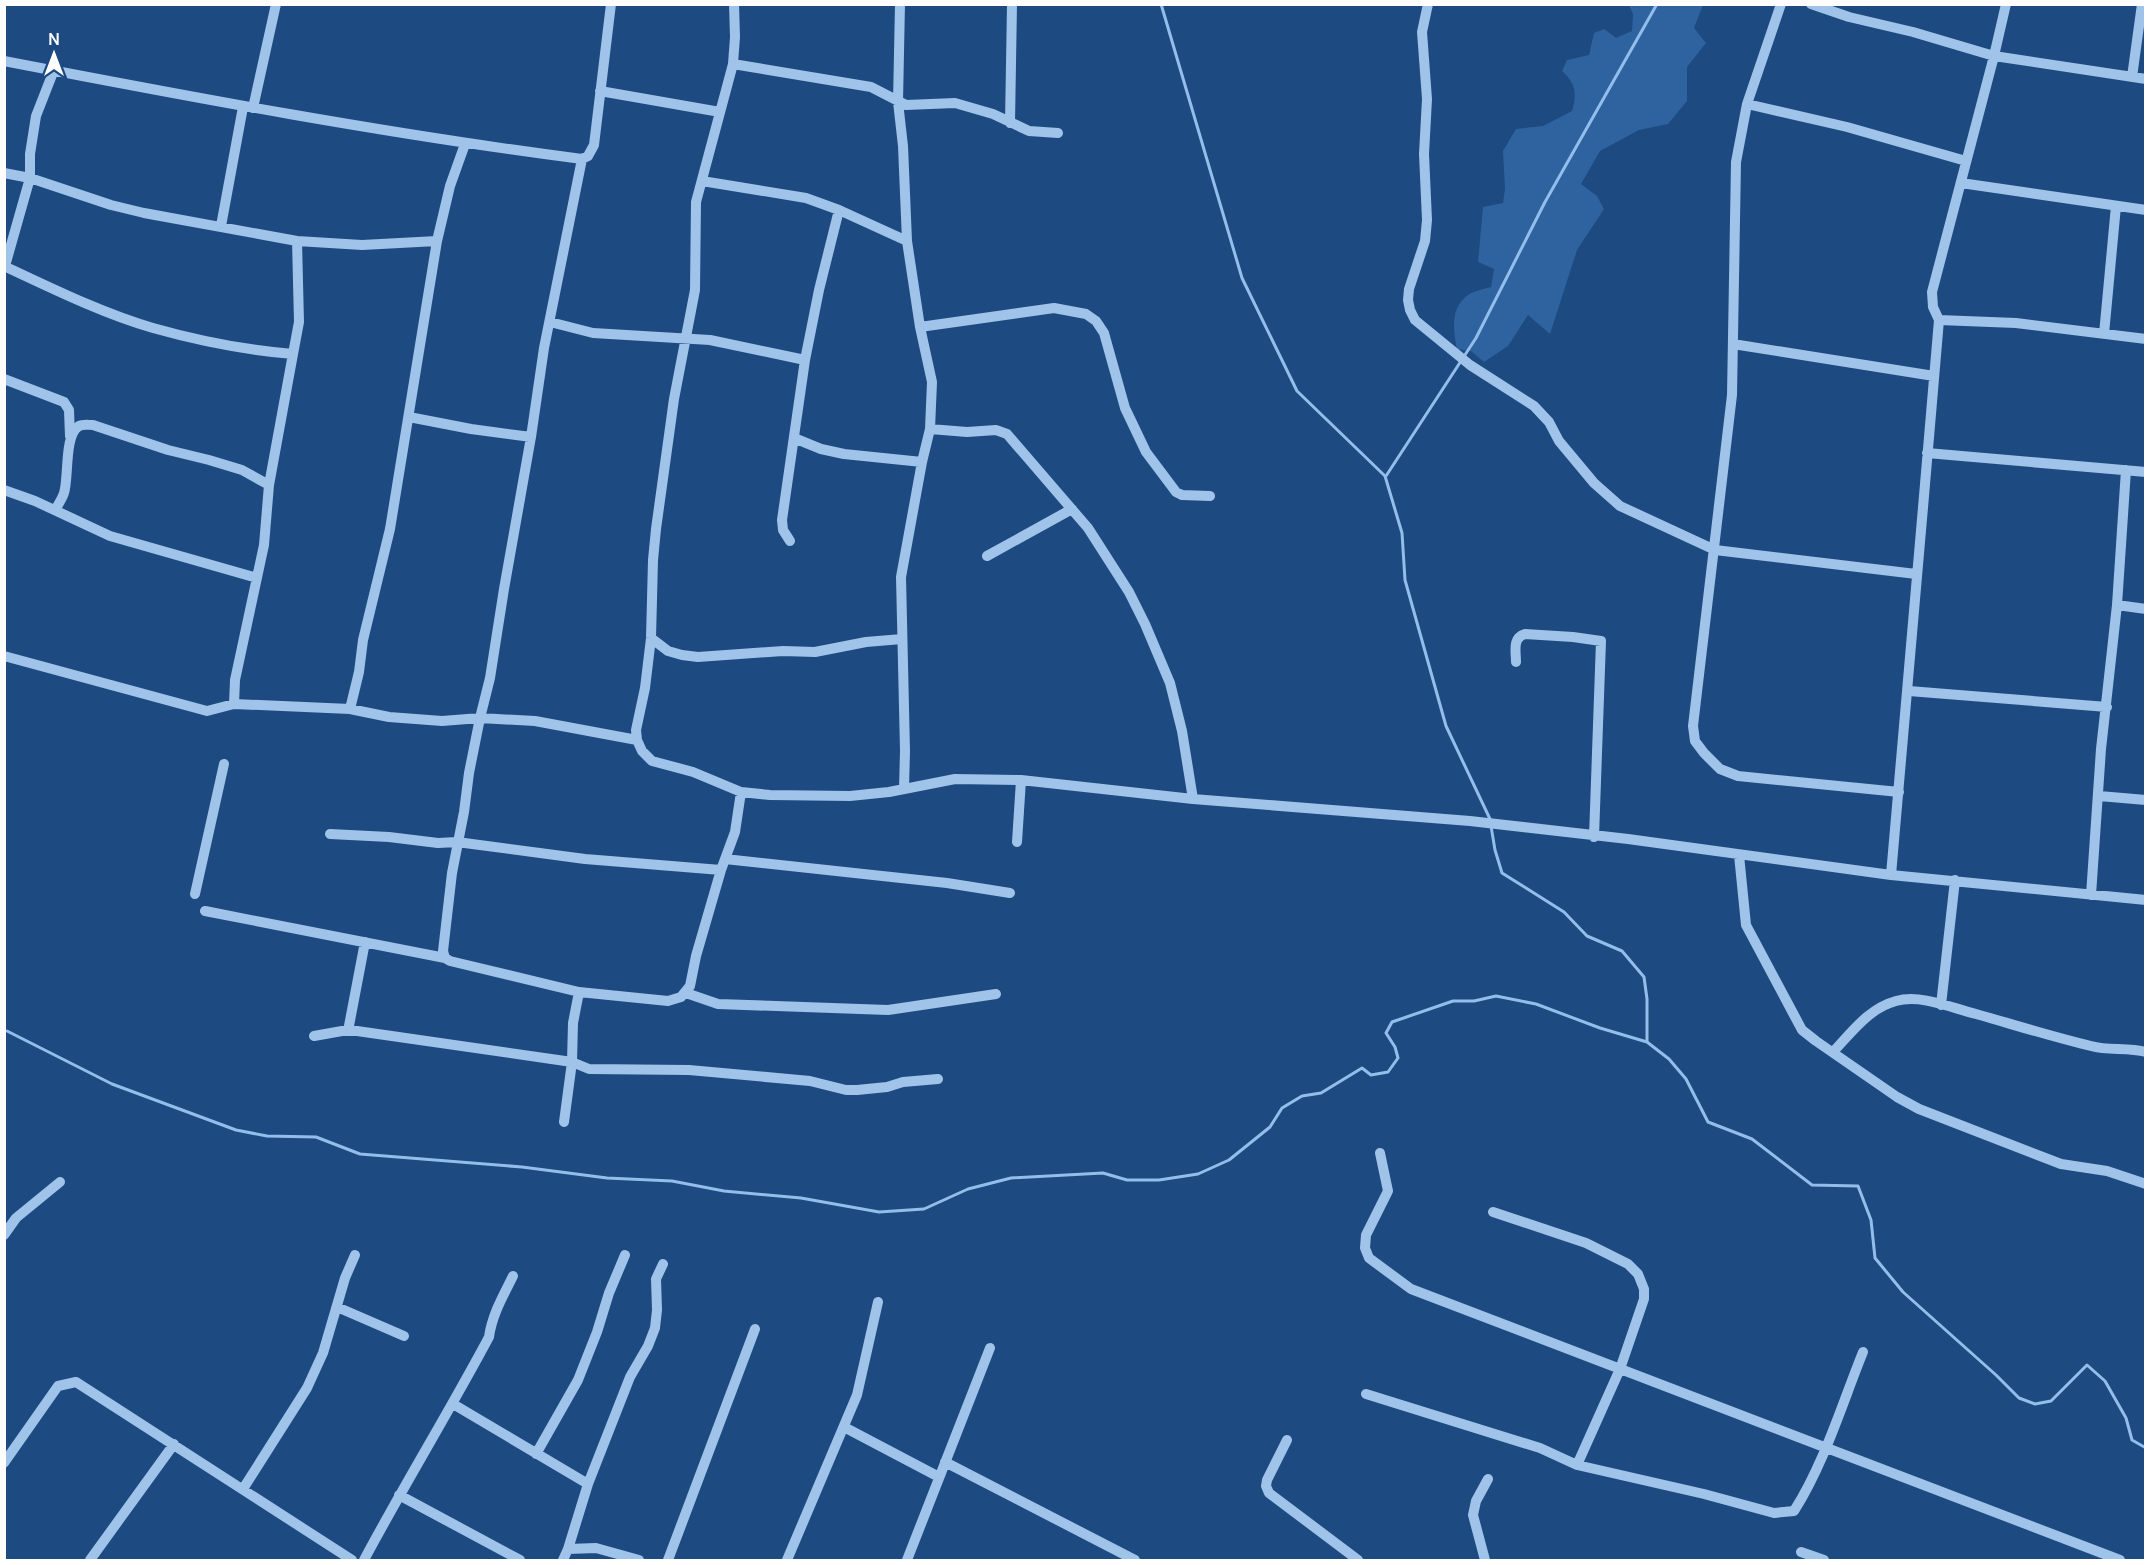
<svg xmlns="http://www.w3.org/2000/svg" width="2150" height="1565" font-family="Manrope,sans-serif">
	<rect width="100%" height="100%" fill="#1c4a81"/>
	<!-- green -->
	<path fill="#2f639f" d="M1629,5H1703L1694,28L1706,43L1687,67V101L1668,124L1639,130L1600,151L1581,184L1597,196L1604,209L1577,250L1550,334L1528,315L1508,346L1484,362L1471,351L1457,349C1453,330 1450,308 1468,295C1474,291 1484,289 1491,287L1494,269L1478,262L1483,207L1503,203L1505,189L1503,151L1516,129L1543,126L1572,111C1577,93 1576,84 1562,71L1567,60L1589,55L1594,33L1604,29L1616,38L1632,31L1633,14Z"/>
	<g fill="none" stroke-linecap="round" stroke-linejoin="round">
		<!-- stream -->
		<path stroke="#93beeb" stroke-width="3" d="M1161,4L1242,278L1297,391L1385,476L1402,533L1405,580L1446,726L1490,819
			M1386,476L1476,338L1545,202L1657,4
			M1491,826L1495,850L1502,873L1564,912L1587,936L1622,951L1644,977L1647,999V1042L1669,1059L1686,1079L1708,1122L1752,1139L1812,1185L1858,1186L1871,1220L1875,1258L1903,1292L1996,1375L2019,1398L2035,1404L2051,1401L2087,1365L2105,1381L2126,1418L2132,1440L2146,1448
			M7,1031L112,1084L236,1130L267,1136L316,1137L360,1154L522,1167L607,1178L672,1181L724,1191L801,1198L879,1212L924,1209L968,1189L1011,1178L1103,1173L1127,1180H1159L1198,1174L1229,1160L1270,1127L1282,1108L1302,1096L1321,1093L1362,1068L1371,1075L1388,1072L1398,1058L1395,1047L1386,1033L1392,1022L1453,1001H1474L1496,996L1536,1004L1600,1028L1647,1042"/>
		<!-- minor -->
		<path stroke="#a0c3e9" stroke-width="10" d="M734,4L735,37L733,64L696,202L695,290L674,399L656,529L653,560L651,638L645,688L636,730L637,740L642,751L652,761L693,772L741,792L770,795L850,796L889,792L955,779L1021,780L1017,842
			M900,4L898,102L903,146L907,241L920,327L932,382L930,429L967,432L996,430L1007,434L1088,528L1129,592L1145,624L1170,683L1182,731L1193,799
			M1428,4L1422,32L1427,99L1424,154L1427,220L1425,241L1409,289L1408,300L1410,310L1415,320L1470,365L1534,406L1549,422L1559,441L1594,483L1620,506L1715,550L1916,574
			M1781,4L1747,104L1736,162L1732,395L1693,726L1695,741L1704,753L1720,769L1738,776L1899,792
			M1811,4L1849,17L1913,32L1994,56L2146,79
			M4,61C196,98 388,134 582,159L588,156L594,145L611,4
			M733,64L871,87L906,105L955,103L993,114L1029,131L1058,133
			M2132,77L2142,4
			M600,91L720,112
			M1747,104L1847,127L1966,161
			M253,108L276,4
			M1010,123L1012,4
			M4,173L30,178L111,205L144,213L297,241L362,245L437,241
			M702,181L806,198L839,210L907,241
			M1961,183L2146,210
			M221,226L243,107
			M4,266C51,288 104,314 153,328C199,341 245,350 293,354L299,322L297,241
			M5,266L30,178V154L36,116L54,70
			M1939,320L2016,323L2146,339
			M550,322L593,333L710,340L805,360L782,520L783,530L790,541
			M920,327L1054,308L1086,314L1096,321L1104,333L1125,408L1146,452L1176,492L1182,495L1210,496
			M2104,334L2116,206
			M1733,344L1934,376
			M293,354L269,485L264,545L235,680L234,704L350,709L389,717L442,721L480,718L535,721L637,740
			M805,360L819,290L839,210
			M4,379L64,402L69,410L70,436
			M409,417L471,429L531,437
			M794,438L821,449L844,454L922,462
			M1927,453L2146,472
			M4,490L35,501L110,536L257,578
			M55,510C58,505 62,499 64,493C69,478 64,434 79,426C83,424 88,425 93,425L168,450L209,460L242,470L269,485
			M987,556L1072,509
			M2117,605L2146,609
			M651,638L668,651L682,655L698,657L783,651L815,652L866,642L902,639
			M4,656L207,711L234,704
			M1516,662C1516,651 1512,638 1525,634L1573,637L1601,641L1594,837
			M1909,691L2107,707
			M350,709L359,672L363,640L390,529L437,241L450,186L465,144
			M1021,780L1193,799L1470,821L1628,839L1891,875L2146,900
			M904,789L905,751L901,577L922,462L930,429
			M741,792L735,832L721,870L696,956L690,986L681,997L668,1001L579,992L573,1023L572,1062L589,1069L689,1070L810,1081L846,1090H857L887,1087L903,1082L938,1079
			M2099,796L2146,800
			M330,834L389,837L438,843L457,842L585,859L721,870
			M1739,855L1746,925L1802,1030L1816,1041L1897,1097L1919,1109L2061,1164L2107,1171L2146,1184
			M725,859L947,883L1010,893
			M1891,875C1908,690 1923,505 1939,320L1933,307L1932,292L1994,56L2006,4
			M195,894L224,764
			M2091,895L2101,749L2117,605L2126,470
			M205,911L445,958
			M579,992L450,961L445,958L443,951L452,873L464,812L469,773L480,718L490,678L504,589L531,437L544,348L582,159
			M686,993L718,1004L888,1010L996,994
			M1941,1005L1955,880
			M348,1031L365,942
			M314,1036L342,1031H357L572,1062L564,1122
			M1833,1052C1851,1033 1869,1008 1896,1001C1921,994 1952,1008 1976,1014C2015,1025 2053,1037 2091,1046C2109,1051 2127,1047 2146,1052
			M1380,1153L1388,1191L1366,1235L1365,1248L1369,1258L1411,1289L2120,1560
			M4,1235L16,1218L60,1182
			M337,1307L404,1336
			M1366,1394L1540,1448L1577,1465L1620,1369L1644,1299V1289L1638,1274L1628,1264L1586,1243L1493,1212
			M453,1404L588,1484
			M844,1427L939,1477
			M1287,1440L1267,1480L1266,1486L1269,1493L1358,1560
			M536,1454L578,1380L597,1332L609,1293L625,1255
			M945,1462L1135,1560
			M4,1463L58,1386L76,1382L352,1560
			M1577,1465L1704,1494L1774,1513L1794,1511C1824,1464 1842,1404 1863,1352
			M243,1489L307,1388L323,1353L345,1278L355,1255
			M399,1495L520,1560
			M568,1549L596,1548L639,1560
			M1801,1552L1824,1560
			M90,1560L174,1444
			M364,1560C404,1485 449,1412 489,1337C492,1315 503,1296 513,1276
			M563,1560L568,1549L588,1484L630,1377L648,1346L655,1328L657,1310L656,1279L663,1264
			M668,1560L755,1329
			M787,1560L857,1395L878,1302
			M907,1560L990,1348
			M1485,1560L1473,1515L1476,1501L1488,1479"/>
	</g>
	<!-- border -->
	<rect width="2150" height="1565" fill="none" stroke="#ffffff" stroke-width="12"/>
	<!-- north arrow -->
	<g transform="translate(54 54)" stroke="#1c4a81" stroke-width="4.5" paint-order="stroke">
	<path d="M0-4.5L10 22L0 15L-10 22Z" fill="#ffffff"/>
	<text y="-9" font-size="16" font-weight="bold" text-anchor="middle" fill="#ffffff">N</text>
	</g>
</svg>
